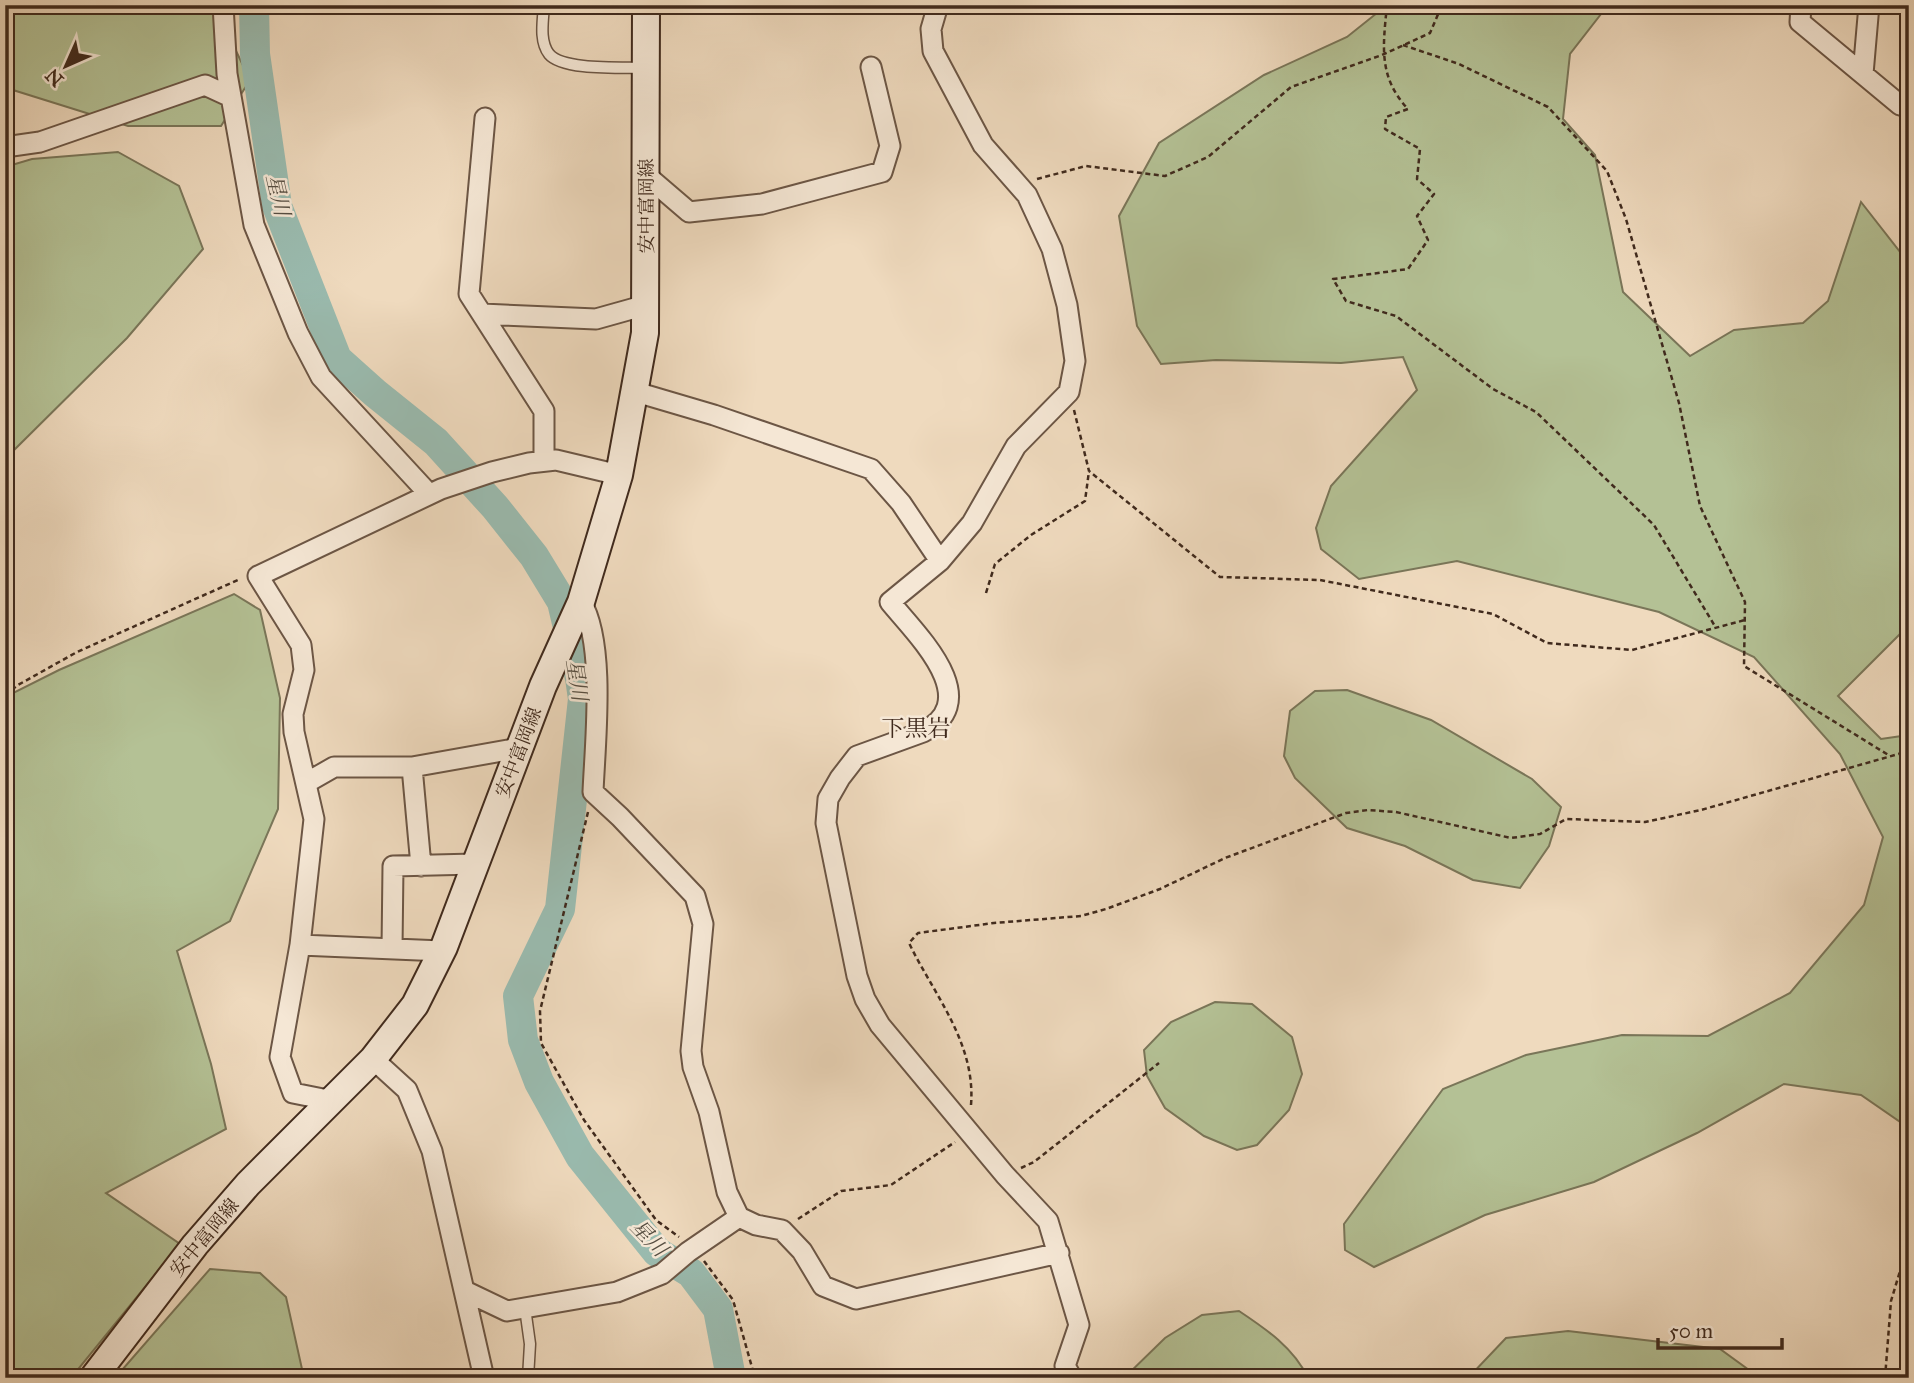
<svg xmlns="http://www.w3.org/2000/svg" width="1914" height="1383" font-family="'IM FELL Great Primer','Noto Serif JP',serif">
	<rect width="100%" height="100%" fill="#efdabe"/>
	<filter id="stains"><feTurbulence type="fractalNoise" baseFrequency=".00286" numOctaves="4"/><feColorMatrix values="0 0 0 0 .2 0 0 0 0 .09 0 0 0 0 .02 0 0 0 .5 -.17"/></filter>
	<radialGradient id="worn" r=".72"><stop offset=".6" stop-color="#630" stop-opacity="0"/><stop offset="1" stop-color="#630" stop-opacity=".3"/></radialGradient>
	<!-- green -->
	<path fill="#b4c195" stroke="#7a7659" stroke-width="2" d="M5,5H214L250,80L221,126H128L13,90L5,84Z
		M1387,5H1608L1570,54L1563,119L1595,155L1623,292L1690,356L1734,330L1803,323L1828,301L1861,202L1904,257L1909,258V625L1838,696L1881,739L1909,735V1128L1861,1095L1784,1084L1697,1133L1594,1182L1485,1215L1374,1267L1345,1250L1344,1224L1443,1089L1526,1055L1622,1035L1708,1036L1790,993L1864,905L1883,837L1840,754L1754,657L1659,612L1457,561L1359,579L1321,549L1316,528L1331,486L1417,390L1403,357L1341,363L1216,360L1161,364L1137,326L1119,216L1159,143L1264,75L1347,37Z
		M118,152L179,186L203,249L127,338L5,459V167L32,159Z
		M234,594L260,610L280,698L278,809L230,921L177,951L211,1064L226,1129L106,1193L180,1244L71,1378H14L5,1373V697L59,670Z
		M1347,690L1431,720L1532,779L1561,807L1549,846L1520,888L1473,880L1405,846L1347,828L1295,778L1284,756L1290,711L1315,691Z
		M1215,1002L1252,1004L1292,1037L1302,1074L1289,1110L1257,1145L1237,1150L1204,1136L1165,1108L1147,1076L1144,1050L1171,1022Z
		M210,1269L260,1273L286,1297L304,1378H115Z
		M1239,1311C1266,1329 1294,1348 1308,1378H1124L1165,1338L1202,1315Z
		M1568,1331L1720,1349L1760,1378H1468L1506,1338Z"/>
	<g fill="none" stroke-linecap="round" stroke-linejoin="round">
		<!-- river -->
		<path stroke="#9abbaf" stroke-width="30" d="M254,5L255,54L277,206L337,359L375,393L436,442L495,507L534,556L562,602L580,678L583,699L560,909L518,996L523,1040L539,1082L580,1156L657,1252L691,1273L718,1309L731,1378"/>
		<defs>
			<path id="lane" d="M544,5C543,21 539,41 549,54C563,71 624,67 646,68
				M525,1308L530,1344L528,1378"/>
			<path id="street" d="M223,5L227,74L254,225L298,333L321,377L429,494
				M938,5L931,29L933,51L983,145L1027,195L1052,249L1067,305L1075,361L1069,392L1016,446L972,523L940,561L890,602C916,634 986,700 923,732L857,756L840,778L828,799L826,823L857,976L865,999L880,1025L1005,1175L1048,1221L1079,1325L1065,1366L1072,1378
				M1801,5L1800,22L1900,105L1909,106
				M1863,74L1869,5
				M485,118L469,294L544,411V461
				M5,147L40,142L205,85L231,97
				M647,176L689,212L762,204L882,172L890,146L871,67
				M482,314L596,319L646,305
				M636,392L714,415L871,469L901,503L940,561
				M581,602C606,643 595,743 593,792L620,817L695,896L703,924L691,1051L693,1067L709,1112L727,1192L739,1217L756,1225L782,1230L802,1251L823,1286L856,1299L1059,1253
				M412,767L421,866
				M306,783L334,767H412L519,748
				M300,945L442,951
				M392,949L393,866L475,864
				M373,1059L407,1090L432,1151L484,1378
				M333,1101L293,1093L280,1057L300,945L314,819L294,732L293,714L304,670L301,645L258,576L441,489L492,472L529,463L556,460L619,475
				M465,1291L507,1311L617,1292L662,1274L688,1252L739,1217"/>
			<path id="secondary" d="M93,1378L195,1245L248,1184L373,1059L415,1005L444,947L543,686L581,602L619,475L645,333L646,5"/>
		</defs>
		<!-- lane casing -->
		<use href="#lane" stroke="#6c5645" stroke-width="13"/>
		<!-- street casing -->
		<use href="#street" stroke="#6c5645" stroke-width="23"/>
		<!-- secondary casing -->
		<use href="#secondary" stroke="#402a1d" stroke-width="30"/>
		<!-- path -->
		<path stroke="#402a1d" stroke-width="2.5" stroke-dasharray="5 3.5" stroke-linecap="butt" d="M1387,5C1383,46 1378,77 1408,109L1386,117L1385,129L1420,149L1417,179L1434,194L1417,216L1428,240L1408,269L1333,279L1346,301L1396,316L1493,389L1536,412L1654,525L1716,628
			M1472,5L1481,9L1496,5
			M1403,45L1459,64L1548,107L1607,171L1626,219L1679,403L1700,506L1745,602L1744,666L1890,756
			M1037,179L1086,166L1165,176L1208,157L1291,87L1382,55L1430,33L1442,5
			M1074,410L1089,471L1220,577L1320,580L1493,614L1547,643L1632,650L1745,620
			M986,593L995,564L1031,535L1085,501L1089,471
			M5,695L18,685L77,652L240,579
			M588,812L540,1011L541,1043L584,1120L656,1220L679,1237
			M971,1105C976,1043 934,995 909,943L918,933L994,923L1081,916L1106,909L1160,889L1225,858L1346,813L1368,810L1396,812L1511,838L1540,834L1566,819L1645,822L1701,810L1909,751
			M1021,1168L1034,1162L1159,1063
			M798,1219L841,1191L891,1185L955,1142
			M704,1261L733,1300L755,1378
			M1885,1378L1891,1301L1909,1241"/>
		<!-- lane -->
		<use href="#lane" stroke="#f5e7d5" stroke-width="10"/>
		<!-- street -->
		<use href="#street" stroke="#f5e7d5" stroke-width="19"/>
		<!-- secondary -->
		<use href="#secondary" stroke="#f5e7d5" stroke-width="26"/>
	</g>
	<g text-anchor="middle" stroke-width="5" stroke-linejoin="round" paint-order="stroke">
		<!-- street labels -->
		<g font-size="19" fill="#402a1d" stroke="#f5e7d5">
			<text transform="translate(646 206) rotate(-90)" y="7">安中富岡線</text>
			<text transform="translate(518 752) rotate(-69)" y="7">安中富岡線</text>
			<text transform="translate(204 1237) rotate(-50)" y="7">安中富岡線</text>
		</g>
		<!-- water labels -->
		<g font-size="21" font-style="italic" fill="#564e42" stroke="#f5e7d5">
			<text transform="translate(278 195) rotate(77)" y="7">星川</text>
			<text transform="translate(577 680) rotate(81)" y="7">星川</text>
			<text transform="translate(649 1238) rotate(46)" y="7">星川</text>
		</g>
		<!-- quarter labels -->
		<g font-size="23" fill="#402a1d" stroke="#f5e7d5">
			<text x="916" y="736">下黒岩</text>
		</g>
	</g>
	<!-- margin -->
	<rect width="1914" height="1383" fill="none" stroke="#efdabe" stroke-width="28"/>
	<rect x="7" y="7" width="1900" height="1369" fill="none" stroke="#402a1d" stroke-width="3.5"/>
	<rect x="14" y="14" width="1886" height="1355" fill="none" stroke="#402a1d" stroke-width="2"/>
	<!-- north arrow -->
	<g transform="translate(66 66) rotate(225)" stroke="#f5e7d5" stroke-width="5" paint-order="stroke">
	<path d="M0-5L12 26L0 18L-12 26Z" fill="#402a1d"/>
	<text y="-10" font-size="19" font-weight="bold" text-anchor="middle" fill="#402a1d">N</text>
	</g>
	<!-- scale -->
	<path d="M1658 1338v10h124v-10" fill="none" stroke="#402a1d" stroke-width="3.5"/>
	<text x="1669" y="1338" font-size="21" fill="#402a1d" stroke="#f5e7d5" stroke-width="5" paint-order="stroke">50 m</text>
	<rect width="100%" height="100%" filter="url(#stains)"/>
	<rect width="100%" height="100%" fill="url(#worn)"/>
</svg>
